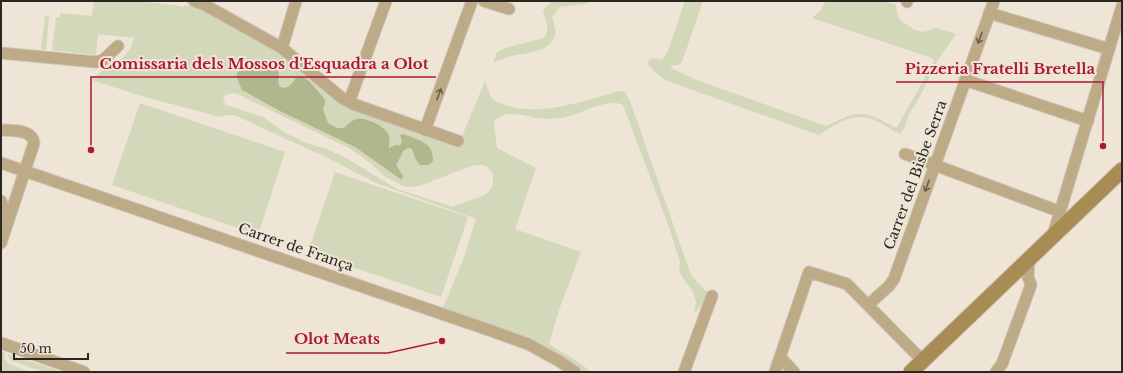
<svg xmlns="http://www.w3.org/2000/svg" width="1123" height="373" font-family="'Libre Baskerville',serif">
	<rect width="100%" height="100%" fill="#efe5d6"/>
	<!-- green -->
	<path fill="#d2d8b9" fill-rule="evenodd" d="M94,1C124,1 154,1 184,7V5L194,7L209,14L276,51L346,107L457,148L485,81L492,99C529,122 582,101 620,91L625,92L630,101L691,275L706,291L714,292L694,314L696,301L693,292L682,277L679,270L680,262L669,227L623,105C607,97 578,116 561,118C552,119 544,119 536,118C522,115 506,110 495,120L494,126L497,148L536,168L515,229L581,252L559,310L549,344L581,364L591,372H583L552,350L522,335L443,308L464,257L476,219L376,183L330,159L234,115H227L220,117L138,95L92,80L103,70H101C117,63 130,56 134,38L98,34L96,55L52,50L56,17H60V13L92,16ZM235,93L349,148L370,163L384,176L401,185L408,187L419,186L474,165H483L488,167L493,174V183L491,189L485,195L453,207L397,189L348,159L327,149L306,143L286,133L263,117L226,105L224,101L223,97L228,94Z
		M551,1H592L584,4L559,7L552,17C553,23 557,31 555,36C549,53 525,53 511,56C504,58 499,60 493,63L497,52L505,48L544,38C551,29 545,20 543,11Z
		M685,1H703L682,62L678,65L670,66L673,69L694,79L826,126C859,110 862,109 894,127H897L932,65L934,60L932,58L812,18L820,11L826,1H885L896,5L897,12L900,20L915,30L923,32L936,28L956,34L938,60L917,102L909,114L905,127L900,134C888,128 873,116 859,117C845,117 830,128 819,135L667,81L654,71L648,64L649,60L655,58L659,60L664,58L668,51Z
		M45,16H49L46,50L41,49Z
		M140,103L285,152L258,235L112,185Z
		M335,172L468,217L441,297L308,252Z
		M1,351L5,352L4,357L8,364L31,372H1Z
		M8,354L62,372H43L12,361L9,359Z"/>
	<!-- forest -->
	<path fill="#b0b78c" d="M263,62C288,65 274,77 280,87C289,90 291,84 296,78L301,77L307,79L324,98L325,103L323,109L328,123L337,128H344C348,124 352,120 357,119C366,117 385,126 389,135C390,139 389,144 389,148L396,145L400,146L402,141L400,135L403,134C418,140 434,142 433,161L429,165H420L416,160L412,149L408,148L404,150L396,165L403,176L402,180L355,147L280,111L242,90L236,76L238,72Z"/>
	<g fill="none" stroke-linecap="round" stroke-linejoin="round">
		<defs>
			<path id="street" d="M194,1L205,5L282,48L342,98L353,104L458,141
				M484,1L509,9
				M907,2V1
				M989,13L1109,49
				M282,48L296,1
				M1,53L96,62L103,60L118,46
				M965,80L1088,121
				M349,102L386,1
				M1,130C13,131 32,129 34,143L1,243
				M425,130L472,1
				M905,154L1061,212
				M1,163L489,330L528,344L559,361L575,372
				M1,201L8,222
				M1053,235L1122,6
				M868,305L889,286L894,279L994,1
				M1,343L84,372
				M684,372L712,296
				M775,372L780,357
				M794,372L780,357L809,272L847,284L923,361
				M996,372L1002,364L1031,285L1028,277L1029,258"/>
			<path id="secondary" d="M911,372L1122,170"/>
		</defs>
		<!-- street casing -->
		<use href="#street" stroke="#ccc3b5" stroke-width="13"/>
		<!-- secondary casing -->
		<use href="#secondary" stroke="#ccc3b5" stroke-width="17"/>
		<!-- street -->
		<use href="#street" stroke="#bdaa86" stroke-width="11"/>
		<!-- secondary -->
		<use href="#secondary" stroke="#a98b54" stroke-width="15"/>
	</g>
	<!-- one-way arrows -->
	<defs><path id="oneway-shaft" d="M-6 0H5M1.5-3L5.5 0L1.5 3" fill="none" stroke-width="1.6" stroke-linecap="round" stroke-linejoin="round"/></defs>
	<g stroke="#6c614e">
		<use href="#oneway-shaft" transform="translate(980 38) rotate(110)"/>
		<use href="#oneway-shaft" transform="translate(439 94) rotate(-70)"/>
		<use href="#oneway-shaft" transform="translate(927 186) rotate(110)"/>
	</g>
	<g text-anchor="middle" stroke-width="4" stroke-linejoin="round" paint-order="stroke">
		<!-- street labels -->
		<g font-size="14" fill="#2a2621" stroke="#efe5d6">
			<text transform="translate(915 175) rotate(-70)" y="5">Carrer del Bisbe Serra</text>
			<text transform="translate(296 247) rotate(19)" y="5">Carrer de França</text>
		</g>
	</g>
	<!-- callouts -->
	<path fill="none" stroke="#ad1838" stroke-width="1.5" d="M91 150L91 77H436M1103 146L1103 82H896M442 341L388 353H286"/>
	<g fill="#ad1838" stroke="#efe5d6" stroke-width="1.5">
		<circle cx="91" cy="150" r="4"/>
		<circle cx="1103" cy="146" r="4"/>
		<circle cx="442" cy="341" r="4"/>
	</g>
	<g font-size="15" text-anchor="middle" font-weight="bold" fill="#ad1838" stroke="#efe5d6" stroke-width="4" stroke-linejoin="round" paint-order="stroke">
		<text x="264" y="69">Comissaria dels Mossos d'Esquadra a Olot</text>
		<text x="1000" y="74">Pizzeria Fratelli Bretella</text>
		<text x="337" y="344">Olot Meats</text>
	</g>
	<!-- border -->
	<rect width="1123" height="373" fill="none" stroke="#2a2621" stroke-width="4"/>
	<!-- scale -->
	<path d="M14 353v6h74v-6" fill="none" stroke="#2a2621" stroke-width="2"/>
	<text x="20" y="353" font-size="12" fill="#2a2621" stroke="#efe5d6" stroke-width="3" paint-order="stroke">50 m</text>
</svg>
